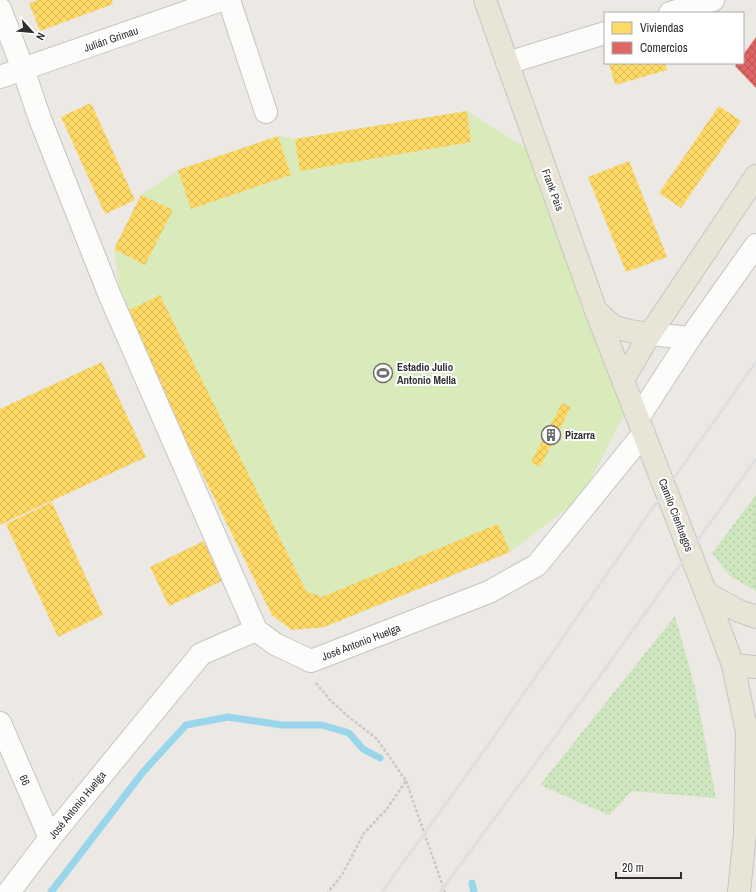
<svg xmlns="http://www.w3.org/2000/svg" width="756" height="892" font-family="'Archivo Narrow',sans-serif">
	<defs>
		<pattern id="grass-dots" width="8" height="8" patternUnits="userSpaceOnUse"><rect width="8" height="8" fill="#cee6be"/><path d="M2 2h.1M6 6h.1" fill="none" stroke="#b1c6a4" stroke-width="1.8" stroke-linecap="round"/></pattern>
		<pattern id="homes-cross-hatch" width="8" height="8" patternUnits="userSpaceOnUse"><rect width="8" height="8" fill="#ffd966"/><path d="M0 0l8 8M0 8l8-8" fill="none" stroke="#dbbb59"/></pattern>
		<pattern id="shops-cross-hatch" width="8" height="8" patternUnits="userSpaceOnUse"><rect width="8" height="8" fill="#e06666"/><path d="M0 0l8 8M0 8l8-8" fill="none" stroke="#b65454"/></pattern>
	</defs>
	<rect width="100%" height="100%" fill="#ece8e4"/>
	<!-- grass -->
	<path fill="url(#grass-dots)" d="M756,495V591L730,576L712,553Z
		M675,616L695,688L716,798L632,791L609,815L540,785Z"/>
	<!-- pitch -->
	<path fill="#d9eabb" d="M467,111L535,154L625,413L581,498L510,552L324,627L292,630L272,615L123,313L114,250L141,195L178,170L278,136L295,139Z"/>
	<!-- homes -->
	<path fill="url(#homes-cross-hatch)" d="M38,0H112L113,4L40,31L29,3Z
		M609,63H665L667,70L615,85Z
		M91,103L135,200L105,214L61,117Z
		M719,106L741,121L681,208L659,193Z
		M467,111L471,142L300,171L295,139Z
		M278,136L291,175L191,209L178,170Z
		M629,161L667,257L626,272L588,177Z
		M141,195L173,210L145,265L114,249Z
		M160,295L306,591L322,597L498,524L510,552L324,627L292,630L272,615L123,313Z
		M102,362L146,457L0,525V409Z
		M562,403L571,407L540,467L531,462Z
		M52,502L103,615L58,637L6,524Z
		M204,541L222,581L169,606L150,567Z"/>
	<!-- shops -->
	<path fill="url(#shops-cross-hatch)" d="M756,37V88L735,66L737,63H743V55Z"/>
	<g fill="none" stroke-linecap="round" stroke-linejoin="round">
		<!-- stream -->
		<path stroke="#99d6ec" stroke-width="7" d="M472,883L474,892
			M51,892L143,772L186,725L228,717L282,725H322L349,733L363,749L380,758"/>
		<defs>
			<path id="minor" d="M229,0L266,112
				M0,9L23,69L40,119L110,296L256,630L275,644L311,661L489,592L537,565L644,433
				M670,13L713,0
				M507,63L605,33
				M0,77L221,0
				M650,334L690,338
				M638,418L690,338L756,245
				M0,723L50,838
				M9,892L50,838L201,654L256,630"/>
			<path id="major" d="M485,0L596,311L716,619L733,665L747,732L745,834L739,892
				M596,311L614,327L630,331L650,334
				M623,380L650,334L756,176
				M706,593L739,611L756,617
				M733,665L756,667"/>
		</defs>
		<!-- minor casing -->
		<use href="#minor" stroke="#c5c4c5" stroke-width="24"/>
		<!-- major casing -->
		<use href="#major" stroke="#c6c5c4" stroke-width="24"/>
		<!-- path -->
		<path stroke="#c9c9c8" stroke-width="2.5" stroke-dasharray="3 2" stroke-linecap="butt" d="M316,683L330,700L350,718L377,739L406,781L386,810L364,833L342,875L328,892
			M406,781L445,892"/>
		<!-- minor -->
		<use href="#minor" stroke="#fcfcfb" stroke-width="22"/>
		<!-- major -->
		<use href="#major" stroke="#e8e4d6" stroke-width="22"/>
		<!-- rail -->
		<path stroke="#dfdfe1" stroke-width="3" d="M382,892L486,748L666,489L756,362
			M440,892L597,680L756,459"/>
	</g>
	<!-- icons -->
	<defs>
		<symbol id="stadium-ring" viewBox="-11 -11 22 22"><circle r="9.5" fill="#fff" stroke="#706f6e" stroke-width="1.5"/><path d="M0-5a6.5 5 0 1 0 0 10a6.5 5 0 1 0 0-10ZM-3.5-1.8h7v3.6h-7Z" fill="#706f6e"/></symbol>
		<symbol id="building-ring" viewBox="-11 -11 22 22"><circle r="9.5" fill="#fff" stroke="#706f6e" stroke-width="1.5"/><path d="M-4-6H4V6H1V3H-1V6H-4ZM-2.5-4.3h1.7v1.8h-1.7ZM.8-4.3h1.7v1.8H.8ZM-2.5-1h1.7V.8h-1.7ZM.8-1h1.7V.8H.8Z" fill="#706f6e"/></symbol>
	</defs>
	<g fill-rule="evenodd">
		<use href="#stadium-ring" x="372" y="362" width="22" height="22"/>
		<use href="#building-ring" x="540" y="424" width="22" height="22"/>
	</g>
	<g text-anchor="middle" stroke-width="4" stroke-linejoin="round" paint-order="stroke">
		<!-- street labels -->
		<g font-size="11" fill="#2e2e2e" stroke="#fff">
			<text transform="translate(111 39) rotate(-19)" y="4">Julián Grimau</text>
			<text transform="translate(553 190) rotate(70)" y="4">Frank Pais</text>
			<text transform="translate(676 515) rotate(69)" y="4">Camilo Cienfuegos</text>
			<text transform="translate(361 642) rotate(-21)" y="4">José Antonio Huelga</text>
			<text transform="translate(25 780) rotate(66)" y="4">66</text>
			<text transform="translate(77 805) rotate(-51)" y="4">José Antonio Huelga</text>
		</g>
		<!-- poi labels -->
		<g font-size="11" font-weight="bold" fill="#2e2e2e" stroke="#fff" text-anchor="start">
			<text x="397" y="371">Estadio Julio<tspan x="397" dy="13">Antonio Mella</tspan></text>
			<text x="565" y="439">Pizarra</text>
		</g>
	</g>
	<!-- legend -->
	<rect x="604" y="12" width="140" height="52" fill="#ffffff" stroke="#ababab"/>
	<rect x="612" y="22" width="20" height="12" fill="#ffd966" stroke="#ababab"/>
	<text x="640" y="32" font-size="12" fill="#2e2e2e">Viviendas</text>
	<rect x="612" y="42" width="20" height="12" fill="#e06666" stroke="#ababab"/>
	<text x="640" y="52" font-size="12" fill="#2e2e2e">Comercios</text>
	<!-- north arrow -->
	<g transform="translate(32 32) rotate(117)" stroke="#ffffff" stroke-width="3" paint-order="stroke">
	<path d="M0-3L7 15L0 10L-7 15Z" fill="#2e2e2e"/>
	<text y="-6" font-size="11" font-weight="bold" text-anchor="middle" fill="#2e2e2e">N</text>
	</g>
	<!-- scale -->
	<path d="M616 872v6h65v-6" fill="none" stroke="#2e2e2e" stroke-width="2"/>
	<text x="622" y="872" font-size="12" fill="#2e2e2e" stroke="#ffffff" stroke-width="3" paint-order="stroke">20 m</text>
</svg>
